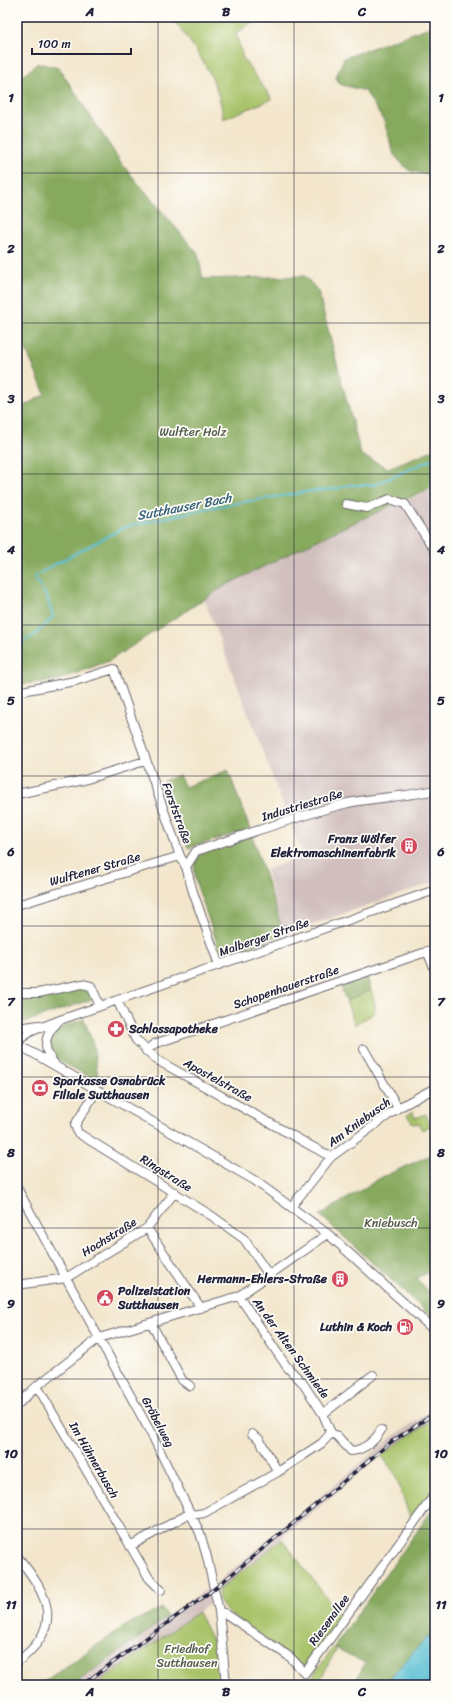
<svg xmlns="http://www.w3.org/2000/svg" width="452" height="1702" font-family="Sriracha,sans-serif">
	<rect width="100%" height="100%" fill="#fdfcf7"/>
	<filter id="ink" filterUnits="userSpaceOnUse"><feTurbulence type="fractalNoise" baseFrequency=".025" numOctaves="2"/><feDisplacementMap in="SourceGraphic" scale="8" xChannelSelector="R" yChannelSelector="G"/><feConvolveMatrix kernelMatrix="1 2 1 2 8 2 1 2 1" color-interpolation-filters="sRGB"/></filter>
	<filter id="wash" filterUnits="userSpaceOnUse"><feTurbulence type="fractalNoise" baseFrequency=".012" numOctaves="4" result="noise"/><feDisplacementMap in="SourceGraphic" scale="16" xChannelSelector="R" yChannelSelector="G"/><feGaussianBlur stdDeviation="0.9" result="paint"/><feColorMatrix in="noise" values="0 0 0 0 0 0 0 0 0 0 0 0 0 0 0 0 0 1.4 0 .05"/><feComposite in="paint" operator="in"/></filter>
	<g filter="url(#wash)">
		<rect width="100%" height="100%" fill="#f3e6cc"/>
		<!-- industrial -->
		<path fill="#d1bfbd" d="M435,488V882L284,934L266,870L303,856L204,599L226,585L338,530Z
			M435,1408V1418L381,1455L218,1591L216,1583L391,1438Z
			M208,1588L211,1603L95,1685H73Z"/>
		<!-- green -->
		<path fill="#a8c369" stroke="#657252" d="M171,17H259L236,34L243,58L272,99L223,119C220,79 195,48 171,17Z
			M371,990C379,1014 377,1013 356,1023L355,1025L346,1001Z
			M413,1112L415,1118L426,1114L431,1126L422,1130L418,1123L413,1124L407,1115Z
			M435,1418V1488L411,1521L395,1474L381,1455Z
			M282,1539L341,1617L304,1667L228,1613L219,1601L218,1591Z
			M198,1612L219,1654L222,1685H95Z
			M334,1647L337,1648L318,1684L312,1683L311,1679L312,1677Z"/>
		<!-- forest -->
		<path fill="#86a95d" stroke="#54664c" d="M435,25V177L408,170L394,155L384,121L365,91L339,84L336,77L344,58Z
			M38,63L59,68L122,164L198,254L203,279L305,276L318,291L361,455L388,468L435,449V486L338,530L226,585L109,661L58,680L17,685V410L45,394L17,329V83L20,78Z
			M228,770L250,829L188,848L163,781L179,775L185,787Z
			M252,835L284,934L225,955L220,952L196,883L194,866L200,854Z
			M367,977L371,990L346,1001L341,987Z
			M83,987L88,990L93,999L28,1021L17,1023V997C40,996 61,993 83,987Z
			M84,1019L93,1044L99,1082L60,1061C35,1037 64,1026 84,1019Z
			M435,1153V1270L416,1278L435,1298V1320L320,1215L382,1177Z
			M435,1506V1641L427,1637L389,1683L391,1685H354L365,1663L334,1647Z
			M162,1608L167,1617L73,1685H39L128,1624Z"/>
		<!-- water -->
		<path fill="#54bdd1" stroke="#3b7086" d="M427,1637L435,1641V1676L431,1685H391L389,1683V1679Z"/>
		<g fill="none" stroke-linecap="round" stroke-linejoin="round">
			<!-- stream -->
			<path stroke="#54bdd1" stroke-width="2" d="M17,646L36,634L53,617L47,597L34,577L50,567L125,527L208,508L312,491L336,489L349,485H374L435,458"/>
		</g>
	</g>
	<g filter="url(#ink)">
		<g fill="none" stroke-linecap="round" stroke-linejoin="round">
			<defs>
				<path id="minor" d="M346,504L367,508L390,499L405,504L435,551
					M17,692L75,681L114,669L180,856L186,867L193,892L219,965
					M17,794L84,780L145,761
					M186,867L196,851C246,835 296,816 348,803C376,797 406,797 435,790
					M17,905L180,856
					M427,951L435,970
					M17,993H38L82,984L91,986L100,1006
					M117,1000L136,1040L157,1060L331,1157
					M17,1028L39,1025
					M17,1041L32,1031L60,1020L435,890
					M17,1044L254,1180L328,1234L435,1331
					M364,1049L398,1108
					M146,1051L154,1044L435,949
					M54,1063C42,1050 44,1035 57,1023
					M97,1090L75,1125L78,1133L212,1216L244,1239L269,1275
					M17,1188L153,1437L200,1533L207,1557L219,1611L226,1685
					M292,1206L331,1157L398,1108L435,1088
					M147,1228L201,1308
					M17,1285L66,1278L147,1228L175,1192
					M151,1323L182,1380L190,1386
					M37,1386L149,1578L161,1590
					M17,1405L37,1386L99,1338L239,1296L328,1234
					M323,1414L373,1375
					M331,1433L337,1436L351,1451C364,1450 375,1441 381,1430
					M252,1434L259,1439L278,1472
					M130,1546L185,1516L204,1513L278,1472L322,1443L331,1433L323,1414L302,1382L287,1367L239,1296
					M17,1556C49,1595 65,1627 17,1662
					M219,1611L226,1614L290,1657L305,1673L435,1494"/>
			</defs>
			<!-- minor casing -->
			<use href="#minor" stroke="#6b676e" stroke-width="10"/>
			<!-- minor -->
			<use href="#minor" stroke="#fff" stroke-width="8"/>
			<defs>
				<path id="rail" d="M82,1685L214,1589L391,1442L435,1413"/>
			</defs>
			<!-- rail casing -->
			<use href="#rail" stroke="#22223b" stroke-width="3.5"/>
			<!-- rail -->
			<use href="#rail" stroke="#fdfcf7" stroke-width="2" stroke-dasharray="6" stroke-linecap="butt"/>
		</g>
	</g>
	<!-- grid -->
	<path fill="none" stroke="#22223b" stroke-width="1" stroke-opacity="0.55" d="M158,17V1685M294,17V1685M17,173H435M17,323H435M17,474H435M17,625H435M17,776H435M17,926H435M17,1077H435M17,1228H435M17,1379H435M17,1529H435"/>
	<!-- icons -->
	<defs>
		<symbol id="building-disc" viewBox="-11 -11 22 22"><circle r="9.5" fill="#d1495b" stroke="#fdfcf7"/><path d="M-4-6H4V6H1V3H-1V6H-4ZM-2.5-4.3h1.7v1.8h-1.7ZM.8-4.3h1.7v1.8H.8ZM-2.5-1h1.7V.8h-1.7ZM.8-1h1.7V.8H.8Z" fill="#fff"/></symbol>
		<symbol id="pharmacy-disc" viewBox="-11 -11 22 22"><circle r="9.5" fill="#d1495b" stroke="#fdfcf7"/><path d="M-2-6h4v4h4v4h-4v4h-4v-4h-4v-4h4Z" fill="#fff"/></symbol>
		<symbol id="bank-disc" viewBox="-11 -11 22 22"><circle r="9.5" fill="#d1495b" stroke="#fdfcf7"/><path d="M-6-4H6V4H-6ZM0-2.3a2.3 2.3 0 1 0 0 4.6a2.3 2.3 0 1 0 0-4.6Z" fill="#fff"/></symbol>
		<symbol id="civic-disc" viewBox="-11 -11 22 22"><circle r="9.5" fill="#d1495b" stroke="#fdfcf7"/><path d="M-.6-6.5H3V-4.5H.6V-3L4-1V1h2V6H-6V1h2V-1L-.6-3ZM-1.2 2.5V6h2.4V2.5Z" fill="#fff"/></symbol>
		<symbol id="fuel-disc" viewBox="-11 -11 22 22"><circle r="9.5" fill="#d1495b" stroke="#fdfcf7"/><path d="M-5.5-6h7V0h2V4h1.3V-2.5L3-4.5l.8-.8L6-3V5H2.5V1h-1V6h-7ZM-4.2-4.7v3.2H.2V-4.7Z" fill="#fff"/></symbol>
	</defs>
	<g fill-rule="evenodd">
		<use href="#building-disc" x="399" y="836" width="20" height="20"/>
		<use href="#pharmacy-disc" x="106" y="1019" width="20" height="20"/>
		<use href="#bank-disc" x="30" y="1078" width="20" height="20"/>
		<use href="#building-disc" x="330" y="1269" width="20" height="20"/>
		<use href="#civic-disc" x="95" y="1288" width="20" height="20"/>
		<use href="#fuel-disc" x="395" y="1317" width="20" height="20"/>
	</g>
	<g text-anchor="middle" stroke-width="3.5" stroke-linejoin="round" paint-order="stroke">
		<!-- park labels -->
		<g font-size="12" fill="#515a4b" stroke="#fdfcf7">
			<text x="193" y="436">Wulfter Holz</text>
			<text x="391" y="1227">Kniebusch</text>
			<text x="187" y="1653">Friedhof<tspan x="187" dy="14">Sutthausen</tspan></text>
		</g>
		<!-- street labels -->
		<g font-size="12" fill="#22223b" stroke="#fdfcf7">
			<text transform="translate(302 805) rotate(-17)" y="4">Industriestraße</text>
			<text transform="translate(177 813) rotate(70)" y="4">Forststraße</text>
			<text transform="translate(95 869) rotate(-16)" y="4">Wulftener Straße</text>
			<text transform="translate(264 937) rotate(-19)" y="4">Malberger Straße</text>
			<text transform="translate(286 987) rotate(-19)" y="4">Schopenhauerstraße</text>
			<text transform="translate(218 1080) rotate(29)" y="4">Apostelstraße</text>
			<text transform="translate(359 1122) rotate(-36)" y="4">Am Kniebusch</text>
			<text transform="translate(166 1173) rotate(32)" y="4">Ringstraße</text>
			<text transform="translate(109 1237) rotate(-32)" y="4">Hochstraße</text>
			<text transform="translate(291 1348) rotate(54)" y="4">An der Alten Schmiede</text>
			<text transform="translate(158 1422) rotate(62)" y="4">Gröbelweg</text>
			<text transform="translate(94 1460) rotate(60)" y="4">Im Hühnerbusch</text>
			<text transform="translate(329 1620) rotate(-54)" y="4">Riesenallee</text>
		</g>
		<!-- poi labels -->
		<g font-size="12" font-weight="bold" fill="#22223b" stroke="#fdfcf7" text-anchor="end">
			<text x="396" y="843">Franz Wölfer<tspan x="396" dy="14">Elektromaschinenfabrik</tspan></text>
			<text x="129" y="1033" text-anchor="start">Schlossapotheke</text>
			<text x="53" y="1085" text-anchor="start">Sparkasse Osnabrück<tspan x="53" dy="14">Filiale Sutthausen</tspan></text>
			<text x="327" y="1283">Hermann-Ehlers-Straße</text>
			<text x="118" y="1295" text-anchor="start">Polizeistation<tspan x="118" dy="14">Sutthausen</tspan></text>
			<text x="392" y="1331">Luthin &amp; Koch</text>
		</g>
		<!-- water labels -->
		<g font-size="13" font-style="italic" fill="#366077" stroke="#fdfcf7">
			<text transform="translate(184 506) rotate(-11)" y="5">Sutthauser Bach</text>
		</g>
	</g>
	<!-- margin -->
	<rect width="452" height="1702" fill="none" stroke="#fdfcf7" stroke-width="44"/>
	<!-- scale -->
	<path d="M32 48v6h99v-6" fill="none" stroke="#22223b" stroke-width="2"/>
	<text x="38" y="48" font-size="12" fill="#22223b" stroke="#fdfcf7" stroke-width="3" paint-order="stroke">100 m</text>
	<rect x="22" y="22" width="408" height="1658" fill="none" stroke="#22223b" stroke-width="1.5"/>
	<g font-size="13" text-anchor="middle" font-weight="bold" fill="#22223b">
		<text x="90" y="16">A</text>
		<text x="226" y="16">B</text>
		<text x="362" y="16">C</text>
		<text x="11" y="102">1</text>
		<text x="441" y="102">1</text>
		<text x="11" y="253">2</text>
		<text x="441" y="253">2</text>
		<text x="11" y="403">3</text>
		<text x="441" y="403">3</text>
		<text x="11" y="554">4</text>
		<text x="441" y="554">4</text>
		<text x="11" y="705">5</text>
		<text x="441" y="705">5</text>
		<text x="11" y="856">6</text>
		<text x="441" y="856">6</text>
		<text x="11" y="1006">7</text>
		<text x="441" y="1006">7</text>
		<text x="11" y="1157">8</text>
		<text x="441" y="1157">8</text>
		<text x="11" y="1308">9</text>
		<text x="441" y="1308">9</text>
		<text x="11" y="1458">10</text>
		<text x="441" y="1458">10</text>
		<text x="11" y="1609">11</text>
		<text x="441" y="1609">11</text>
		<text x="90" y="1696">A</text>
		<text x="226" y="1696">B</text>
		<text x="362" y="1696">C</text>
	</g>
</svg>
